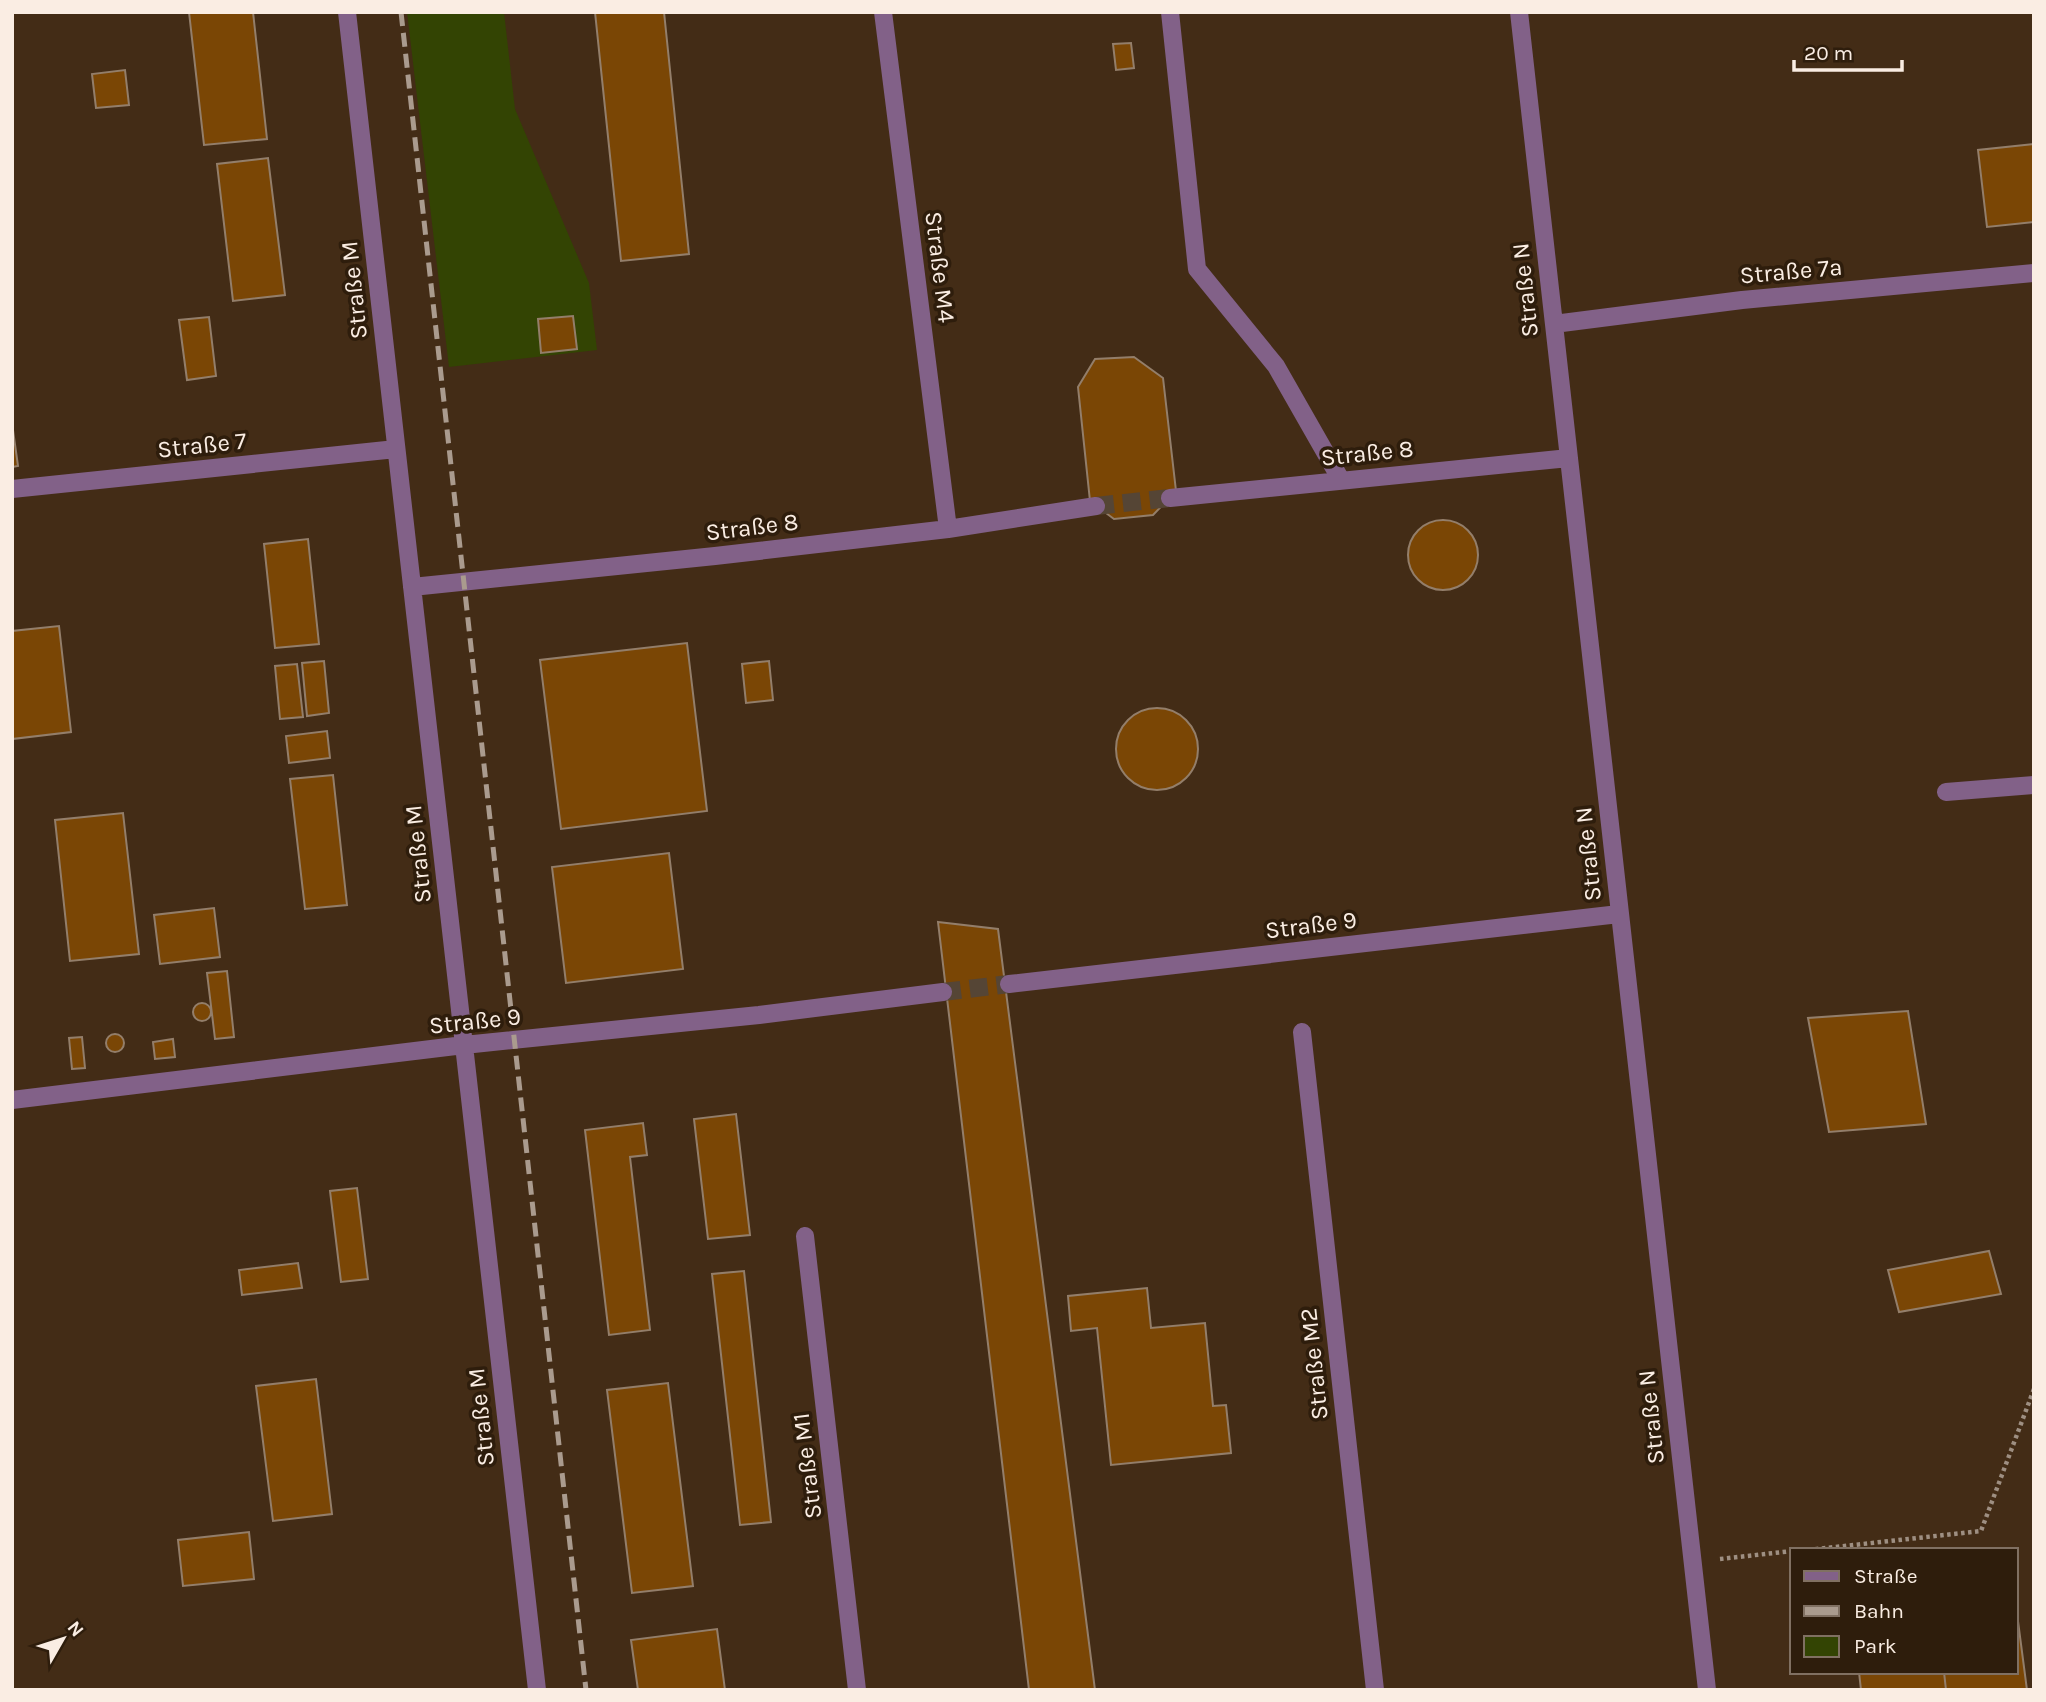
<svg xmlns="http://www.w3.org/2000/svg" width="2046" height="1702" font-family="Karla,sans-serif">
	<rect width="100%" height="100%" fill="#382716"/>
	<!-- built -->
	<path fill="#432c16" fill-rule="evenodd" d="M12,12H2034V1690H12ZM1792,1550H2016V1672H1792Z"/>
	<!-- green -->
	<path fill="#334403" d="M407,12H504L515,109L589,283L597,350L449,367Z"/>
	<!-- building -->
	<path fill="#7a4605" stroke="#937e6a" stroke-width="2" d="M189,12H253L267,139L204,145Z
		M595,12H664L689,254L621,261Z
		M1131,43L1134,68L1116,70L1113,44Z
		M125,70L129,105L96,108L92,74Z
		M2034,144V222L1987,227L1978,150Z
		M268,158L285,295L233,301L217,164Z
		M573,316L577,349L541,353L538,319Z
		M209,317L216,376L187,380L179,320Z
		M1134,357L1163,378L1176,491L1153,515L1114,519L1090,501L1078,387L1095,359Z
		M12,423L18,466L12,467Z
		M1408 555a35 35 0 1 1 70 0a35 35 0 1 1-70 0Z
		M308,539L319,644L275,648L264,544Z
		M59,626L71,732L12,739V631Z
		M687,643L707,811L561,829L540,660Z
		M324,661L329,713L307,716L302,663Z
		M769,661L773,700L746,703L742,664Z
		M297,664L303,717L280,719L275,666Z
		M1116 749a41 41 0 1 1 82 0a41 41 0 1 1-82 0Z
		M327,731L330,758L289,763L286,736Z
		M333,775L347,905L305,909L290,779Z
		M123,813L139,954L70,961L55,820Z
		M669,853L683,969L566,983L552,867Z
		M214,908L220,957L160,964L154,915Z
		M938,922L998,929L1095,1690H1029Z
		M227,971L234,1037L215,1039L207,973Z
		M193 1012a9 9 0 1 1 18 0a9 9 0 1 1-18 0Z
		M1908,1011L1926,1124L1829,1132L1808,1018Z
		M106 1043a9 9 0 1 1 18 0a9 9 0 1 1-18 0Z
		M82,1037L85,1068L72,1069L69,1038Z
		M173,1039L175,1057L155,1059L153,1042Z
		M736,1114L750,1235L708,1239L694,1119Z
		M643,1123L647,1155L630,1157L650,1330L609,1335L585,1130Z
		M357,1188L368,1279L341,1282L330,1191Z
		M1989,1251L2001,1294L1899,1312L1888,1270Z
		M298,1263L302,1288L242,1295L239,1270Z
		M744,1271L771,1522L740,1525L712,1274Z
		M1147,1288L1151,1328L1205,1323L1213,1406L1226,1405L1231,1453L1111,1465L1097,1328L1071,1331L1068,1296Z
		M316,1379L332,1514L273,1521L256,1386Z
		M668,1383L693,1586L632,1593L607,1390Z
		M249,1532L254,1579L183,1586L178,1540Z
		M2016,1606L2027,1690H1946L1944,1672H2016Z
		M717,1629L725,1690H638L631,1640Z
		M1859,1672H1944L1946,1690H1861Z"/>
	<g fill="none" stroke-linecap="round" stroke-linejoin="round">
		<!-- minor-tunnel -->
		<path stroke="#554535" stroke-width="18" stroke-dasharray="18 9" stroke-linecap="butt" d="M1096,506L1170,498
			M943,992L1009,984"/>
		<!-- path -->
		<path stroke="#9e8f82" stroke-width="4.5" stroke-dasharray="3.5 3.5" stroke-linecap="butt" d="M1808,1550L1981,1531L2034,1389
			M1720,1559L1792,1551"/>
		<!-- minor -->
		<path stroke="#826188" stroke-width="18" d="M347,12L537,1690
			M883,12L948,529
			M1170,12L1197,269L1276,366L1341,480
			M1519,12L1707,1690
			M1554,324L1742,300L2034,273
			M12,489L396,449
			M1170,498L1569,458
			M412,587L715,556L948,529L1096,506
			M1946,792L2034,785
			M1009,984L1619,914
			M1302,1032L1375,1690
			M12,1100L464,1045L759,1015L943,992
			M805,1236L857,1690"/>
		<!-- rail -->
		<path stroke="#aa9b8e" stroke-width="5" stroke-dasharray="14 7" stroke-linecap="butt" d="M401,12L586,1690"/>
	</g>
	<g text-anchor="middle" stroke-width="7" stroke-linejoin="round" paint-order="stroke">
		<!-- street labels -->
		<g font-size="24" fill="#faede3" stroke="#2e1d0c">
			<text transform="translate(940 267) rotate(83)" y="8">Straße M4</text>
			<text transform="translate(1791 271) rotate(-5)" y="8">Straße 7a</text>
			<text transform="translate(354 290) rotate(-96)" y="8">Straße M</text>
			<text transform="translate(1525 290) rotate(-96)" y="8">Straße N</text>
			<text transform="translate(202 445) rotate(-6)" y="8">Straße 7</text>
			<text transform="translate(1367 453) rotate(-6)" y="8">Straße 8</text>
			<text transform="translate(752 527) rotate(-7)" y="8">Straße 8</text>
			<text transform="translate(418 854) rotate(-96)" y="8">Straße M</text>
			<text transform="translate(1588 854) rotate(-96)" y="8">Straße N</text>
			<text transform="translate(1311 925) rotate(-7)" y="8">Straße 9</text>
			<text transform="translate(475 1021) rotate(-6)" y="8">Straße 9</text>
			<text transform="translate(1314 1364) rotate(-96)" y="8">Straße M2</text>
			<text transform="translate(481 1417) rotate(-96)" y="8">Straße M</text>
			<text transform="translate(1651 1417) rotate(-96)" y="8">Straße N</text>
			<text transform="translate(807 1466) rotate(-97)" y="8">Straße M1</text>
		</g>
	</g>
	<!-- border -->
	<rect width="2046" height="1702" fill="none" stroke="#faede3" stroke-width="28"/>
	<!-- legend -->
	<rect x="1790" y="1548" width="228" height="126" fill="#2e1d0c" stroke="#807062" stroke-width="2"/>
	<rect x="1804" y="1571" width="35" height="10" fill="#826188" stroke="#807062" stroke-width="2"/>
	<text x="1854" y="1583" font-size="21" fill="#faede3">Straße</text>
	<rect x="1804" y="1606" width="35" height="10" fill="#aa9b8e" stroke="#807062" stroke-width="2"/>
	<text x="1854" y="1618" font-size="21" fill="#faede3">Bahn</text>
	<rect x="1804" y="1636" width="35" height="21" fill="#334403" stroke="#807062" stroke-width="2"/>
	<text x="1854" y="1653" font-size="21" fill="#faede3">Park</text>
	<!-- north arrow -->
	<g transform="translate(63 1639) rotate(51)" stroke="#2e1d0c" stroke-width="5" paint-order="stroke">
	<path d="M0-5L12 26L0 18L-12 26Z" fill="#faede3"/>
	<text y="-10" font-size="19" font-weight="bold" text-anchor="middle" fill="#faede3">N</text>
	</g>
	<!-- scale -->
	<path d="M1794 60v10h108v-10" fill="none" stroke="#faede3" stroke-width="3.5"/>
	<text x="1804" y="60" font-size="21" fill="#faede3" stroke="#2e1d0c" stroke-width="5" paint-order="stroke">20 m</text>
</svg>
